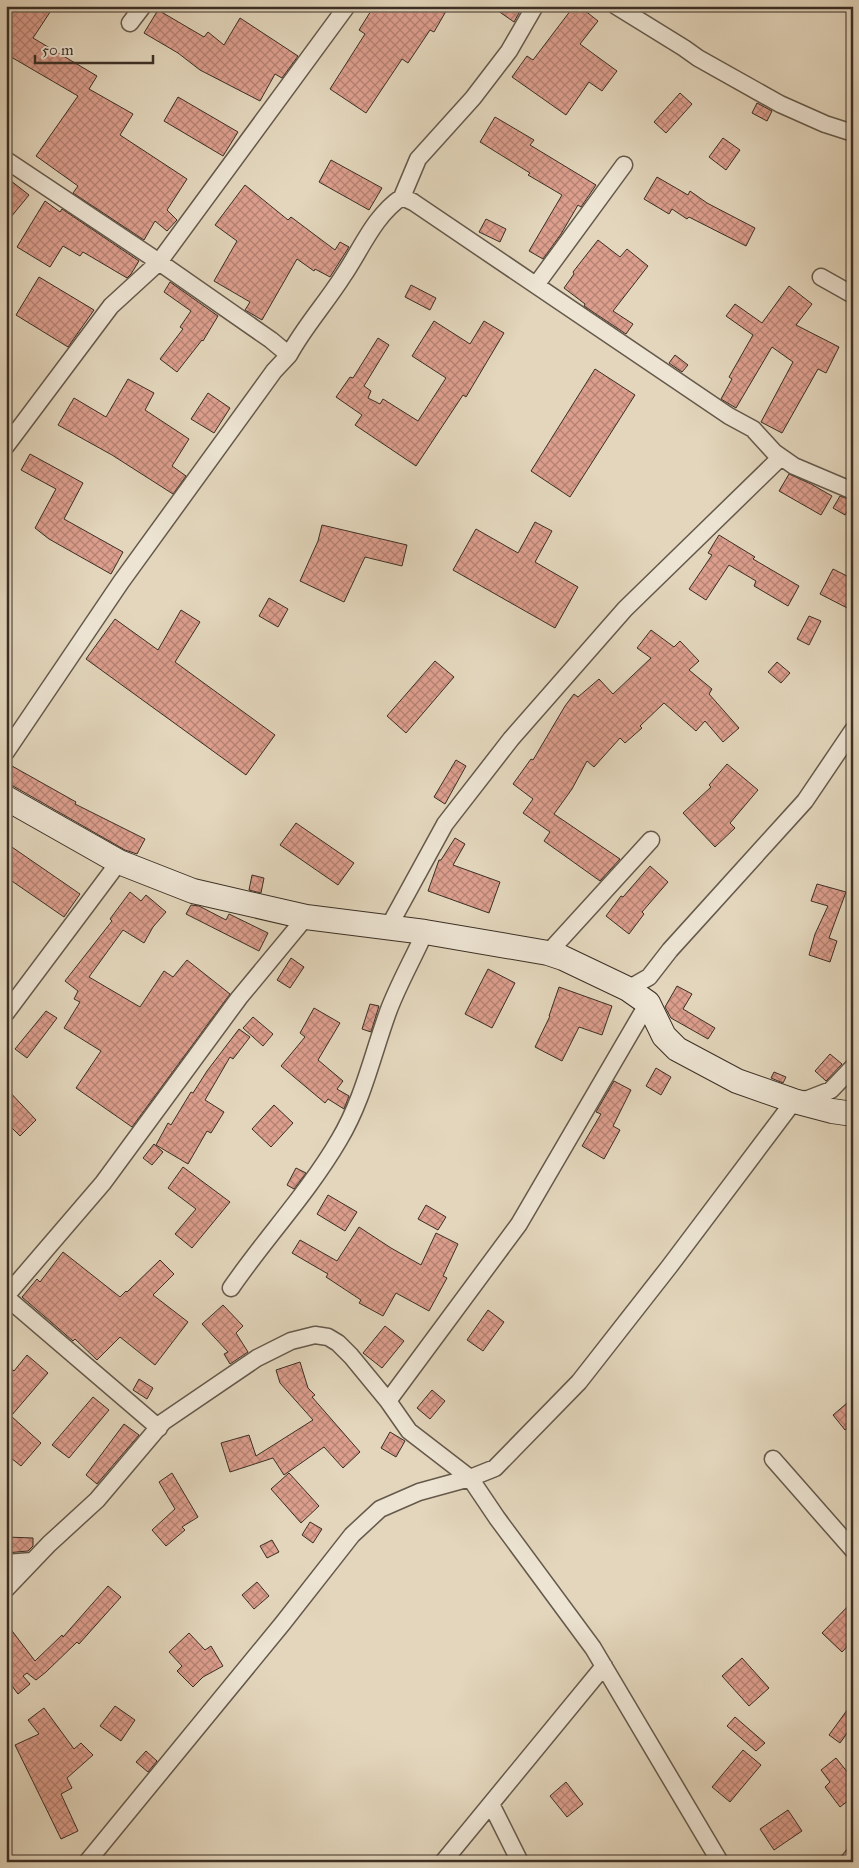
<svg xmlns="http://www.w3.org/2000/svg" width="859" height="1868" font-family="'IM FELL Great Primer',serif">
	<defs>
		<pattern id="building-cross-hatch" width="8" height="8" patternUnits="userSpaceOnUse" patternTransform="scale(1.25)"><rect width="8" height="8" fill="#dc9e8d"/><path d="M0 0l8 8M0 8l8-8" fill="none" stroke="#b48173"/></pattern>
	</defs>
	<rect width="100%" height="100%" fill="#e3d6bc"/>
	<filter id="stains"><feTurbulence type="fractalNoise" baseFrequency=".004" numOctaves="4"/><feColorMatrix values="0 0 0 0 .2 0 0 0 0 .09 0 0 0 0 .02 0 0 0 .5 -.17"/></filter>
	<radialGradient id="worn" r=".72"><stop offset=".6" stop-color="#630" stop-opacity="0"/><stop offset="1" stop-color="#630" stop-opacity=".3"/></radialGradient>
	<!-- building -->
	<path fill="url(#building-cross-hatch)" stroke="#3b2f25" d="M6,6H54L33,38L97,76L89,89L133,114L120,135L187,179L167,210L177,220L167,231L155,221L144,240L73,193L78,186L36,156L78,96L6,54Z
		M374,6H449L434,32L430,30L408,63L402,59L366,113L330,89L365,34L359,30Z
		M491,6H523L514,22Z
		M574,6H579L598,21L580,44L617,71L602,91L589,82L566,115L512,77L527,56L533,60Z
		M158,10L204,37L208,32L224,45L240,18L298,56L282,78L275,74L260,101L200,70L178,53L144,33Z
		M680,93L692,104L666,133L654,122Z
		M178,97L238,132L223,156L164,121Z
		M757,103L772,111L767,121L752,113Z
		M495,117L534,140L530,145L596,185L581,207L578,205L561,234L543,259L529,251L562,195L528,175L530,173L480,142Z
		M723,138L740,150L726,170L709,157Z
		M331,160L382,188L369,210L319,182Z
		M6,177L29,195L6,223Z
		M657,177L688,195L690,191L707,203L755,228L746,246L689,217L687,219L672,209L669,214L644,199Z
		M245,185L288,220L291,217L335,250L340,242L349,247L330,277L315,269L314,271L297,259L262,320L245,310L250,302L214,281L237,241L215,225Z
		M45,201L60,212L62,209L139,261L131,274L127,278L83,252L80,256L63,246L50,267L17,247Z
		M486,219L506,229L500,242L479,232Z
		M598,240L620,257L627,249L648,266L613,311L633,324L626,334L584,306L585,304L564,288L574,274L573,272Z
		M39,277L94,310L68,347L16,315Z
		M170,282L218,316L203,341L202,340L177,372L160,359L183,329L180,327L191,311L164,292Z
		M411,285L436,298L430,310L405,297Z
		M789,286L812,304L796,325L839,347L826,373L818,369L782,433L761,422L793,362L772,347L736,408L721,399L732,379L729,377L753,335L726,316L735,304L762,323Z
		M434,321L470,344L484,321L504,333L466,397L463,395L416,466L355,425L362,415L336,397L350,377L353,378L378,338L389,345L364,386L371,391L368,398L380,404L383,399L418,421L446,378L412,356Z
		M675,355L688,365L682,372L669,363Z
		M595,369L635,395L570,497L531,471Z
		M128,379L154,393L145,410L189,439L172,466L186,476L173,494L112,455L58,425L74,398L106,417Z
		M208,393L230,408L214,433L191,419Z
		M30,454L83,483L64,519L123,552L111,574L49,539L35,528L56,489L21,470Z
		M789,474L811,484L832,496L821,515L779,491Z
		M840,496L853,501L845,515L833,508Z
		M535,522L552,531L535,562L578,587L555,628L453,570L476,529L518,553Z
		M322,525L407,545L402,566L365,557L344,602L300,581L318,541Z
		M719,535L755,557L753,559L799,586L788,606L754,586L756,581L729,565L706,600L689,589L712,555L708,553Z
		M833,569L853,579V611L820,594Z
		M269,598L288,609L278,627L259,616Z
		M181,610L200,622L175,662L275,735L246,775L86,659L115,619L158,650Z
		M809,616L821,621L809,645L797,639Z
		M651,630L674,647L680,641L699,661L689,670L712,689L709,694L739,728L723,742L705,721L696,731L664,703L640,726L642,728L625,743L620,738L594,767L587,761L572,789L554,814L620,859L600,881L544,841L550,832L523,813L533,799L513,784L531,759L533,760L565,706L574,694L578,697L599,679L613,694L651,658L637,648Z
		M435,661L454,677L406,733L387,716Z
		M777,662L790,673L781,683L768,672Z
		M456,760L466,766L445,804L434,797Z
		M727,764L758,790L730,823L735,828L715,847L683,813L711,787L709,785Z
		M12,766L76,802L75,804L145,839L137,854L125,850L13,786L6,784V776Z
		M296,823L354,863L338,885L280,845Z
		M455,838L465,844L453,865L500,882L489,913L428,891L439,860H441Z
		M6,843L80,894L64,917L6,877Z
		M650,866L668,882L642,912L644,914L629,934L606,916L621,896L623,897Z
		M252,875L264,878L261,893L249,890Z
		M817,884L846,892L829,938L837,941L830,962L809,955L815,934L828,906L811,901Z
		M130,892L141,901L146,895L166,912L153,927L144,943L123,930L89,977L140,1007L164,971L173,977L187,960L230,994L132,1127L76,1088L101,1051L64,1028L80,1002L74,999L78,991L65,981L112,921L110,919Z
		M191,905L199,906L226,920L229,914L268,933L259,951L186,914Z
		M291,958L304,967L290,988L277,980Z
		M488,969L515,983L492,1028L465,1014Z
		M677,986L692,994L683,1009L715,1028L708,1039L671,1018L665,1007Z
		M559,987L612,1006L602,1035L579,1027L562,1061L535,1047L550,1016H549Z
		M370,1004L379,1006L371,1032L362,1029Z
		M314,1008L340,1023L318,1060L343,1081L337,1089L349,1096L344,1109L328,1099L325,1103L281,1066L305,1037L300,1033Z
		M46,1011L57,1018L27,1058L15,1049Z
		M253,1017L273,1034L263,1046L243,1028Z
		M239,1029L250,1037L233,1059L230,1057L205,1100L224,1112L211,1133L207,1131L188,1164L156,1145L168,1123L171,1125L191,1092L193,1093L207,1071Z
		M830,1054L842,1064L826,1081L815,1071Z
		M656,1068L671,1077L661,1095L646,1086Z
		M774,1072L786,1077L783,1083L771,1078Z
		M614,1081L631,1090L613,1126L620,1130L604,1159L582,1146L601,1114L596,1112Z
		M6,1088L36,1120L20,1136L6,1122Z
		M274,1105L293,1123L271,1147L252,1129Z
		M154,1144L163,1152L152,1165L143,1158Z
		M183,1167L230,1202L192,1248L175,1234L196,1209L168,1188Z
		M296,1168L306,1173L294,1189L287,1185Z
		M328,1195L357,1212L345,1231L317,1214Z
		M426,1205L446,1217L438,1230L418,1219Z
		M359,1227L391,1248L421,1265L436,1233L458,1244L443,1276L447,1278L429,1311L396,1293L383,1316L359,1303L361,1300L326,1277L328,1274L292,1253L300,1240L337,1261Z
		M63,1252L120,1297L126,1291L127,1292L160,1260L174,1274L153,1295L188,1322L155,1365L120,1337L97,1360L75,1339L73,1341L22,1297L37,1279L40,1282Z
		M223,1305L243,1326L236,1333L248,1352L230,1364L224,1354L228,1352L202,1324Z
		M488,1310L504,1322L483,1351L467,1340Z
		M385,1326L404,1341L382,1368L363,1353Z
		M27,1355L48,1373L11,1416L41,1443L21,1466L6,1454V1364L14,1371Z
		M300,1362L308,1388L315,1395L312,1397L360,1452L343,1468L324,1447L284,1475L273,1458L230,1472L221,1443L249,1435L256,1456L313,1420L280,1383L276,1370Z
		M139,1379L153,1388L147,1399L133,1390Z
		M432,1390L445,1401L430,1419L417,1408Z
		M93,1397L109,1410L69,1458L52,1445Z
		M853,1398V1423L845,1430L833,1415Z
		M124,1424L139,1435L97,1484L86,1475Z
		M390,1432L405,1441L396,1457L381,1448Z
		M172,1473L198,1517L182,1527L185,1530L166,1546L152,1530L175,1509L159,1482Z
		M289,1473L319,1506L301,1523L271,1489Z
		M310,1522L322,1529L313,1543L302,1535Z
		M6,1537L33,1538V1546L28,1551L6,1553Z
		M272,1540L279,1552L267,1558L260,1546Z
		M257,1582L269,1596L254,1609L242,1595Z
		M108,1586L121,1597L79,1644L77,1642L46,1672L36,1680L27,1673L23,1676L30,1684L18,1694L6,1678V1623L35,1661L62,1635L63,1637Z
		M853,1601V1640L842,1652L822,1633Z
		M189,1633L205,1650L211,1646L223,1666L203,1677L193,1687L177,1671L182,1666L169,1652Z
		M742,1658L769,1688L749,1706L722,1676Z
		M853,1702V1725L840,1743L829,1735Z
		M115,1706L135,1720L121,1741L100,1726Z
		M44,1708L74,1749L81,1743L93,1755L67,1778L72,1788L61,1794L78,1831L61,1839L15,1745L39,1734L28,1720Z
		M735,1717L765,1743L756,1751L727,1726Z
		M743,1750L761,1765L730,1802L712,1787Z
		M146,1751L157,1761L148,1772L136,1762Z
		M836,1758L853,1779V1797L840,1807L825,1787L830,1782L821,1770Z
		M566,1782L583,1804L567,1817L550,1796Z
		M788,1810L802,1831L774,1850L760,1829Z"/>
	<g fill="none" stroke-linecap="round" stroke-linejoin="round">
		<defs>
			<path id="street" d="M616,6L684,48L698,58L780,104L825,124L853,133
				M130,23L143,6
				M6,160L159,262L271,340L289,355C304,327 326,303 343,276C362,248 374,216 402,197L413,202L729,416L753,429L774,452L794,466L853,491
				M402,197L418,159L473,98L509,51L535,6
				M821,277L853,295
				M536,285L624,165
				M6,446L111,306L159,262L347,6
				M6,752L121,582L274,371L289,355
				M388,928L445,824L511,739L625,609L781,457
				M548,953L651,840
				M628,989L649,977L670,950L805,801L853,730
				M6,1013L119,862
				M231,1288C266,1237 308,1193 339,1140C363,1100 372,1056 388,1012C398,985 413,959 425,932
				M6,1296L103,1183L239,998L306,917
				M6,1297L159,1428
				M388,1401L519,1224L648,1003
				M773,1459L853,1550
				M6,1563L32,1561
				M6,1589L49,1544L97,1500L163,1422L257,1358L291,1341L315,1335L328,1337L338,1343L351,1356L388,1401L409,1431L470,1478L497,1518L593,1648L720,1862
				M491,1804L520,1862
				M87,1862L283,1623L352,1535L380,1509L419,1492L470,1478L495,1468L579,1382L669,1267L794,1101L808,1099L831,1090L853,1067
				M443,1862L604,1666
				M848,1862L853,1856"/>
			<path id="secondary" d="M6,798L119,862L193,891L306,917L425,932L548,953L563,958L628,989L648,1003L664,1036L677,1049L737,1081L794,1101L832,1111L853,1114"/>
		</defs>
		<!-- street casing -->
		<use href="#street" stroke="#65594b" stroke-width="19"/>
		<!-- secondary casing -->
		<use href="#secondary" stroke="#3b2f25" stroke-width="26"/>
		<!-- street -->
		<use href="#street" stroke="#ede4d3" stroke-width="16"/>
		<!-- secondary -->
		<use href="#secondary" stroke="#ede4d3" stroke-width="24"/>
	</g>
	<!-- margin -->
	<rect width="859" height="1868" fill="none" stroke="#e3d6bc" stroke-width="25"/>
	<rect x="8" y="8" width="844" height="1853" fill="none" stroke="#3b2f25" stroke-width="2.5"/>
	<rect x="12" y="12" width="834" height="1843" fill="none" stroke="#3b2f25"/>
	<!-- scale -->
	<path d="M35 55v8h118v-8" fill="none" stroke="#3b2f25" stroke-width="2.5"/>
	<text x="42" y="55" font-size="15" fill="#3b2f25" stroke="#ede4d3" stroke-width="4" paint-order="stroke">50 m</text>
	<rect width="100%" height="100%" filter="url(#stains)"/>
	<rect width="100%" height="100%" fill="url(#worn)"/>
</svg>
